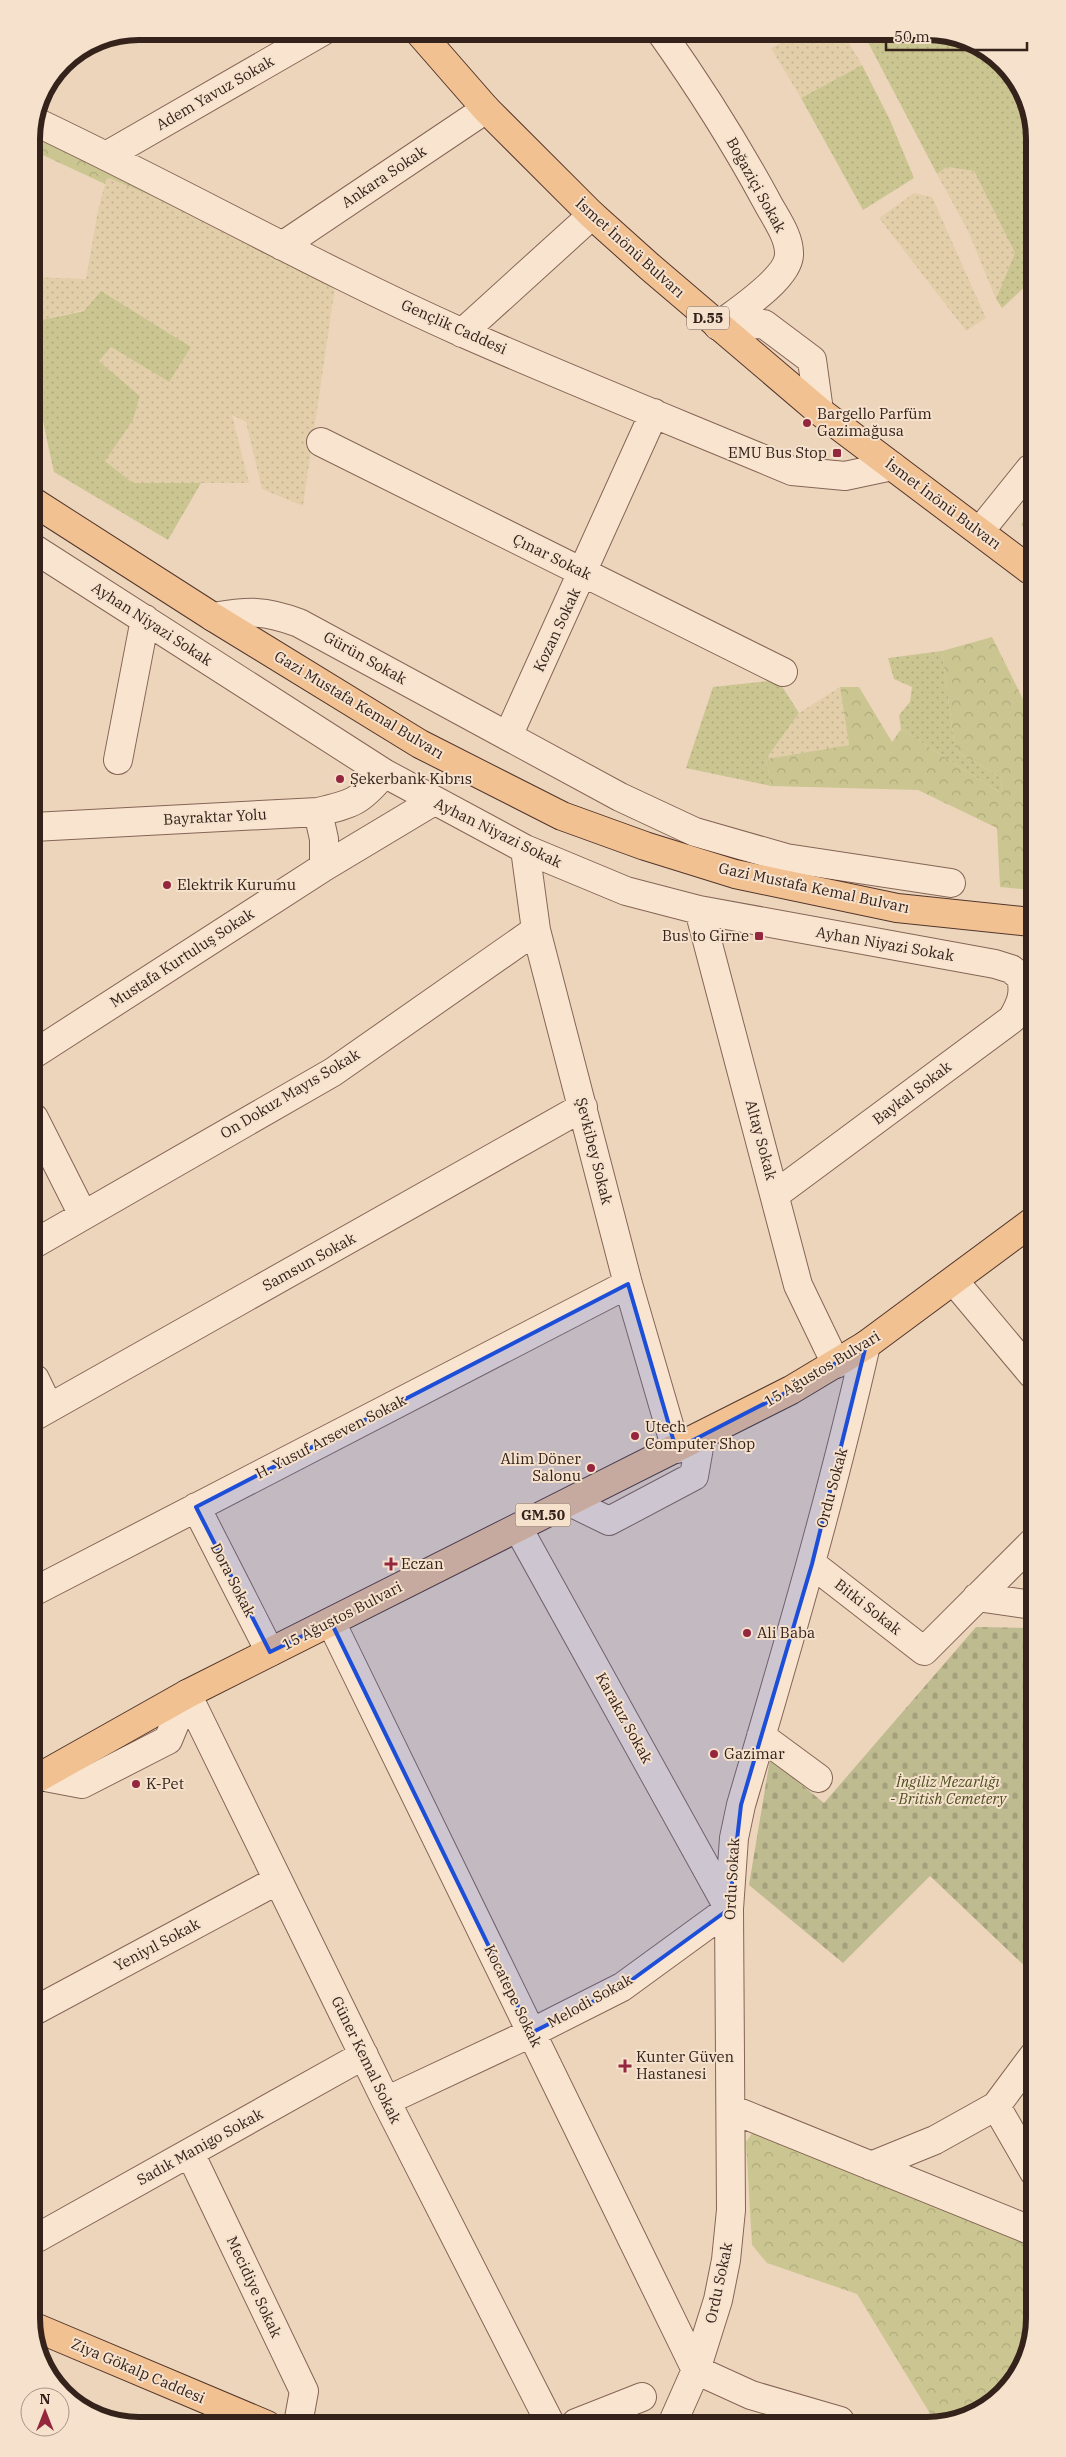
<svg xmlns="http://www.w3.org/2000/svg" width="1066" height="2457" font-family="'IBM Plex Serif',serif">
	<defs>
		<pattern id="farmland-dots" width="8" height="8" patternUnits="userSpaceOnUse" patternTransform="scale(1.25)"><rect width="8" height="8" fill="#e3ceaa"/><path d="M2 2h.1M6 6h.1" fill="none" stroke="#c3b192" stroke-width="1.8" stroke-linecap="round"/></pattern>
		<pattern id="grass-dots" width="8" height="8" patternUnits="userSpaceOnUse" patternTransform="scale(1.25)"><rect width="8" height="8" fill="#cbc691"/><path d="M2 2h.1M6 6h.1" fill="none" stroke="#afaa7c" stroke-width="1.8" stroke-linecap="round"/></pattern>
		<pattern id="forest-crowns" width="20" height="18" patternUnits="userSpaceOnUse" patternTransform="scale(1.25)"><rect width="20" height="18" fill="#cbc691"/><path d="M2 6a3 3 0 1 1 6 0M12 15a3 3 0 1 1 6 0" fill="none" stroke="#afaa7c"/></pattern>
		<pattern id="cemetery-stones" width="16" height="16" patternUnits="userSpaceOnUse" patternTransform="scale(1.25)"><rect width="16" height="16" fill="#bfbb90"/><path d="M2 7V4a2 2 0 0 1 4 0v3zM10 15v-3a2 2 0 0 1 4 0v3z" fill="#a5a07c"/></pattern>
	</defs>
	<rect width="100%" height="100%" fill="#edd5bc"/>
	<!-- farmland -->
	<path fill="url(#farmland-dots)" d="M803,31H842L862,65L801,98L771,48Z
		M947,167L974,171L1015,253L996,299L968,231L937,174Z
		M107,177L158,199L335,287L303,506L262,489L246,422L232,415L249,483H133L104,460L133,420L140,396L99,361L111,347L169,382L84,310L32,322V277L86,279L98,210Z
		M914,193L932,197L986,318L966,331L879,218Z
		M840,687L849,745L766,759L799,713Z"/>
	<!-- grass -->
	<path fill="url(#grass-dots)" d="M862,31L935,32L993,53L1029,104V274L1028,284L1002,308L996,299L1015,253L974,171L947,167L937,174Z
		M862,65L890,120L914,178L863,210L801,98Z
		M101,291L191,347L169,382L111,347L99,361L140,396L133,420L105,461L133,483H201L168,540L54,472C43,422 32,374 32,322L84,311Z
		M1030,512V533L1021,525Z
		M942,651L955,750L1001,778L1002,794L901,729L899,715L910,702L912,687L894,679L888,658Z
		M778,680L799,713L766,759L771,786L686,768L713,687Z"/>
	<!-- forest -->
	<path fill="url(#forest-crowns)" d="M31,132L335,287L158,199L107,177L105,184L32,150Z
		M992,637L1031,715V890L1000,887L997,828L918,790L771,786L766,759L849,745L840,687H859L892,742L901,729L1002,794L1001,778L955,750L942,651Z
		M763,2130L1035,2241V2319L1013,2384L962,2420H934L857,2294L767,2263L752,2245L746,2142L752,2133Z"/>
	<!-- cemetery -->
	<path fill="url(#cemetery-stones)" d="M976,1627L1033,1628L1034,1975L930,1876L843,1963L749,1885L770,1759L824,1803Z"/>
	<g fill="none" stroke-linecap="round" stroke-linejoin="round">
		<defs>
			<path id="minor" d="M660,31C699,86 734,141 766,200C774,216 790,236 789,255C788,279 736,312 718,326
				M34,121C178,189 317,268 463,333C572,381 682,425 792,471L845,476L892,466
				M106,156L323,31
				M282,246L486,109
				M718,326L764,324L812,360L819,411
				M462,333L592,215
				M321,442L783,672
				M980,531L1030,469
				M33,548L384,773L525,849L626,891L699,910L995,964L1011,969L1021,977C1025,994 1021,1004 1012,1019L776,1194
				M213,617C249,611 264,610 299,623L620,797L695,832L786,858L951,883
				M508,736L654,413
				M118,760L145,619
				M318,812L324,839V867
				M33,827L318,812C353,804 361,801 384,773
				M525,849L536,930L628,1284L676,1449
				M699,910L798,1285L836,1364
				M34,1054L324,867L434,801
				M34,1118L83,1215
				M34,1244L333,1072L536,930
				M954,1281L1032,1374
				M35,1379L49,1408
				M35,1416L583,1107
				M570,1502L609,1521L694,1476L701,1436
				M196,1507L270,1652
				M812,1564L924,1651L1033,1542
				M35,1591L628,1284
				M977,1597L1033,1605
				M331,1622L696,2370L751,2395L840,2421
				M187,1694L386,2101L550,2423
				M761,1736L818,1778
				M40,1776L82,1784L168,1740L187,1694
				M36,2010L278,1880
				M386,2101L531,2033L622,1987L729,1909L518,1528
				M996,2106L1034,2172
				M731,2109L1035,2232
				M190,2153L304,2391L298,2424
				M871,2166L935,2140L996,2106L1034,2055
				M37,2238L364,2055
				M673,2422L696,2370L718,2300L726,2260L731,2210L729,1909L734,1838L741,1805C786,1652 831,1500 866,1345
				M576,2423L642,2397"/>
			<path id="major" d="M418,31L486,109L592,215L650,267L819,411L1030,570
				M32,501L213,617L420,744L562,816L645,846L735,874L897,908L1031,922
				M36,1779L187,1694L791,1390L866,1345L1032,1222
				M37,2328L267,2425"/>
		</defs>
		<!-- minor casing -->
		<use href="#minor" stroke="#856556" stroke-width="30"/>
		<!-- major casing -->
		<use href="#major" stroke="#52352b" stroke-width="30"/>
		<!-- minor -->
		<use href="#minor" stroke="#f9e4cf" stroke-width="28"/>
		<!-- major -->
		<use href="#major" stroke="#f2c192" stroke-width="28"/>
	</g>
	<!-- marked area -->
	<path fill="#1d4ed8" fill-opacity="0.2" stroke="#1d4ed8" stroke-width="4" stroke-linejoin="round" d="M628,1284L676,1449L791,1390L866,1345L812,1564L741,1805L729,1909L622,1987L531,2033L331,1622L270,1652L196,1507Z"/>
	<!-- markers -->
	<g fill="#94263d" stroke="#f5e1cc" stroke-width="2">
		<circle cx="807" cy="423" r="5"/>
		<rect x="832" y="448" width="10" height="10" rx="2.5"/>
		<circle cx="340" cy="779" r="5"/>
		<circle cx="167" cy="885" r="5"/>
		<rect x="754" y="931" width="10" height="10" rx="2.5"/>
		<circle cx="635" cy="1436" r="5"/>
		<circle cx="591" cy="1468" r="5"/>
		<path d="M388.5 1556.5h5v5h5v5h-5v5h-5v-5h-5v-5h5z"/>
		<circle cx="747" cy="1633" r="5"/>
		<circle cx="714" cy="1754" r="5"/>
		<circle cx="136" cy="1784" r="5"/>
		<path d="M622.5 2058.5h5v5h5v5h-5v5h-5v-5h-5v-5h5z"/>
	</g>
	<g text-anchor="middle" stroke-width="4" stroke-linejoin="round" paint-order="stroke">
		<!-- shield labels -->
		<g fill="#f5e1cc" stroke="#6e5b50" stroke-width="1">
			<rect x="687" y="306.5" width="42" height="23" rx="4"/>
			<rect x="515.5" y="1503.5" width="55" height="23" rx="4"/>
		</g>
		<g font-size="14" font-weight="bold" fill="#34221b">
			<text x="708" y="323">D.55</text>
			<text x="543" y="1520">GM.50</text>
		</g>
		<!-- street labels -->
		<g font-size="15" fill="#34221b" stroke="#f5e1cc">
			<text transform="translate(215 93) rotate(-30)" y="5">Adem Yavuz Sokak</text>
			<text transform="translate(384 177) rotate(-34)" y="5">Ankara Sokak</text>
			<text transform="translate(756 185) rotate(61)" y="5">Boğaziçi Sokak</text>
			<text transform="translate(630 248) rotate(42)" y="5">İsmet İnönü Bulvarı</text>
			<text transform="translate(454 327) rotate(24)" y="5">Gençlik Caddesi</text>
			<text transform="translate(943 504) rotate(37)" y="5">İsmet İnönü Bulvarı</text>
			<text transform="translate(552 557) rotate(26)" y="5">Çınar Sokak</text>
			<text transform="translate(152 624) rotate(33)" y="5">Ayhan Niyazi Sokak</text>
			<text transform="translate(557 630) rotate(-65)" y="5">Kozan Sokak</text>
			<text transform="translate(365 658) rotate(29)" y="5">Gürün Sokak</text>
			<text transform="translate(359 705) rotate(31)" y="5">Gazi Mustafa Kemal Bulvarı</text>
			<text transform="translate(215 817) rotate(-3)" y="5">Bayraktar Yolu</text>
			<text transform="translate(498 833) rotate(26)" y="5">Ayhan Niyazi Sokak</text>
			<text transform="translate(814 888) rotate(12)" y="5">Gazi Mustafa Kemal Bulvarı</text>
			<text transform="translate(885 944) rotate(10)" y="5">Ayhan Niyazi Sokak</text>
			<text transform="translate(182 958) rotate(-33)" y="5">Mustafa Kurtuluş Sokak</text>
			<text transform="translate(912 1093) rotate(-37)" y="5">Baykal Sokak</text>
			<text transform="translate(290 1094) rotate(-31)" y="5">On Dokuz Mayıs Sokak</text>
			<text transform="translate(761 1140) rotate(75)" y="5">Altay Sokak</text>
			<text transform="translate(594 1151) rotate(76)" y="5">Şevkibey Sokak</text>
			<text transform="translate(309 1262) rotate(-29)" y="5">Samsun Sokak</text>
			<text transform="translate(822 1369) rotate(-31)" y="5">15 Ağustos Bulvari</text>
			<text transform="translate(331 1437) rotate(-27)" y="5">H. Yusuf Arseven Sokak</text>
			<text transform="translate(832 1488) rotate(-75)" y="5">Ordu Sokak</text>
			<text transform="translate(233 1580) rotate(63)" y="5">Dora Sokak</text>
			<text transform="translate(868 1607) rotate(38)" y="5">Bitki Sokak</text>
			<text transform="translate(342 1616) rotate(-27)" y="5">15 Ağustos Bulvari</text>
			<text transform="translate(624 1718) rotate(61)" y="5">Karakız Sokak</text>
			<text transform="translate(732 1879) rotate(-87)" y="5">Ordu Sokak</text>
			<text transform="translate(157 1945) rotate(-28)" y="5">Yeniyıl Sokak</text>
			<text transform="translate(513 1996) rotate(64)" y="5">Kocatepe Sokak</text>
			<text transform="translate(590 2001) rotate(-29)" y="5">Melodi Sokak</text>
			<text transform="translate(366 2060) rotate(64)" y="5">Güner Kemal Sokak</text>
			<text transform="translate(200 2147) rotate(-29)" y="5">Sadık Manigo Sokak</text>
			<text transform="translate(719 2283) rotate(-78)" y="5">Ordu Sokak</text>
			<text transform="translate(254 2287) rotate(65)" y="5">Mecidiye Sokak</text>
			<text transform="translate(138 2371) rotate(23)" y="5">Ziya Gökalp Caddesi</text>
		</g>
		<!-- poi labels -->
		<g font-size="15" fill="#34221b" stroke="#f5e1cc" text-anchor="start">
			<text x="817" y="419">Bargello Parfüm<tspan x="817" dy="17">Gazimağusa</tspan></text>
			<text x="827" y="458" text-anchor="end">EMU Bus Stop</text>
			<text x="350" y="784">Şekerbank Kıbrıs</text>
			<text x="177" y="890">Elektrik Kurumu</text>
			<text x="749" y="941" text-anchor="end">Bus to Girne</text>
			<text x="645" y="1432">Utech<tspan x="645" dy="17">Computer Shop</tspan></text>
			<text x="581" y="1464" text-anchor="end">Alim Döner<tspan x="581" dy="17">Salonu</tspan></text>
			<text x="401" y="1569">Eczan</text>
			<text x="757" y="1638">Ali Baba</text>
			<text x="724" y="1759">Gazimar</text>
			<text x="146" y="1789">K-Pet</text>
			<text x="636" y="2062">Kunter Güven<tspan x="636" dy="17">Hastanesi</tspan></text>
		</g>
		<!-- park labels -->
		<g font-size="15" font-style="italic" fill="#4e5021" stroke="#f5e1cc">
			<text x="948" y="1787">İngiliz Mezarlığı<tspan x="948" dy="17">- British Cemetery</tspan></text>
		</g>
	</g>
	<!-- crop -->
	<path d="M0 0H1066V2457H0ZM139 40H927A99 99 0 0 1 1026 139V2318A99 99 0 0 1 927 2417H139A99 99 0 0 1 40 2318V139A99 99 0 0 1 139 40Z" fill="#f5e1cc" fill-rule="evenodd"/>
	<path fill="none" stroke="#34221b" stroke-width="6" d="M139 40H927A99 99 0 0 1 1026 139V2318A99 99 0 0 1 927 2417H139A99 99 0 0 1 40 2318V139A99 99 0 0 1 139 40Z"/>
	<!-- north arrow -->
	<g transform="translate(45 2412)"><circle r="24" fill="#f5e1cc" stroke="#a89585"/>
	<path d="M0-4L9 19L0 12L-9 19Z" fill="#94263d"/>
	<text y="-8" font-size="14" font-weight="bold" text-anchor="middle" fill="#34221b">N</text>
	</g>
	<!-- scale -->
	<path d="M886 42v8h141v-8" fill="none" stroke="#34221b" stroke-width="2.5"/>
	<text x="894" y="42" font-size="15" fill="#34221b" stroke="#f5e1cc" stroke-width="4" paint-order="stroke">50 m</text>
</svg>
